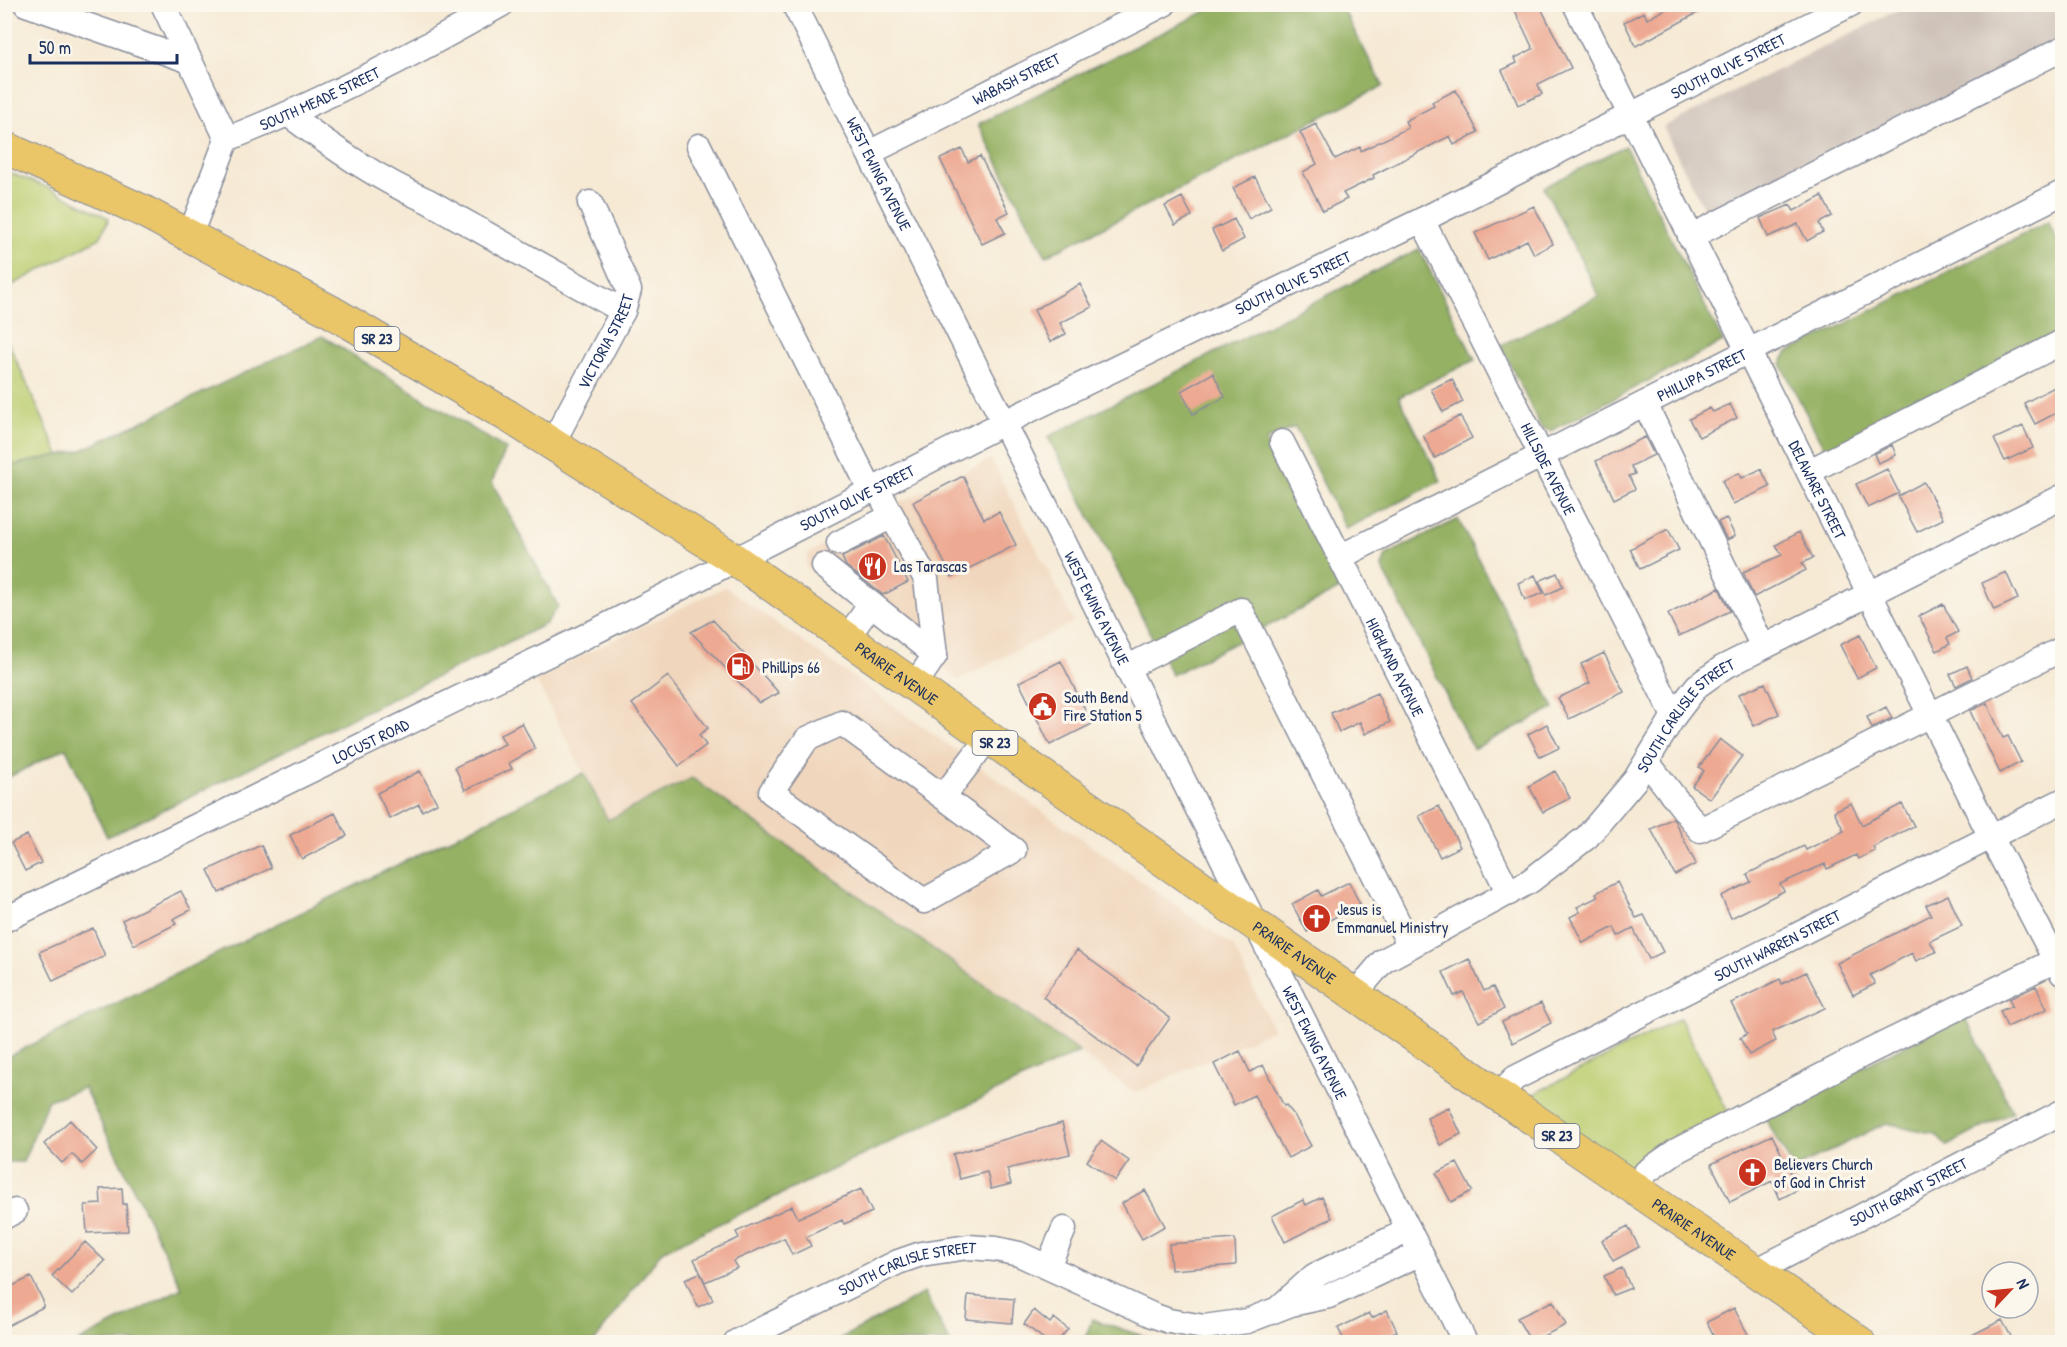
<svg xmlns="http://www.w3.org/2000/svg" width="2067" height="1347" font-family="'Patrick Hand',sans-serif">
	<rect width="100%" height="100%" fill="#fbf7ec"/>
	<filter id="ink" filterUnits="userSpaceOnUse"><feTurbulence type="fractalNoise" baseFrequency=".0167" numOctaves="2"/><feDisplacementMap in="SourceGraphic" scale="12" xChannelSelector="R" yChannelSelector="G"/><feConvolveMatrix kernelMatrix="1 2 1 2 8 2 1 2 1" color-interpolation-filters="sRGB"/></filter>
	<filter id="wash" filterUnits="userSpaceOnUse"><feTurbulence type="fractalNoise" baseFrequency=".008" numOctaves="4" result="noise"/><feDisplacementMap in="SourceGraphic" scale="24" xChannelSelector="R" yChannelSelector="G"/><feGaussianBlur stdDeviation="1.35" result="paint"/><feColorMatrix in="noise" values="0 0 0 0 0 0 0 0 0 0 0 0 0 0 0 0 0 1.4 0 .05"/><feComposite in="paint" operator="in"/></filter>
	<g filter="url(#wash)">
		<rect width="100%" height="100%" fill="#f6ead5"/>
		<!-- built -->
		<path fill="#f0d6bc" d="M991,459L1074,622L958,680L806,567L808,554L895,505Z
			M725,587L1233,946L1273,1029L1136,1093L692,778L608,820L535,678Z"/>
		<!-- industrial -->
		<path fill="#cec2b9" d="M1908,5H2062V43L1710,221L1663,127Z"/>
		<!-- green -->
		<path fill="#bcce71" stroke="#6c7e68" stroke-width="1.5" d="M5,171L49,188L109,218L100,238L5,289Z
			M4,333L59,455L5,467Z
			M1680,1018L1729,1114L1633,1170L1526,1098Z"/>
		<!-- forest -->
		<path fill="#95b163" stroke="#587060" stroke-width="1.5" d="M1218,5H1341L1383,86L1046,256L978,124Z
			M1625,146L1723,342L1551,431L1541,428L1501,345L1599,296L1544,187Z
			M2048,222L2062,251V336L1827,454L1781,364L1787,353Z
			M1419,249L1475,360L1399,397L1441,481L1346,529L1295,427L1266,440L1340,589L1172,675L1048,437Z
			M322,336L506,449L492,482L558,606L546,624L107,837L66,748L5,779V467L82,450Z
			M1458,519L1554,708L1473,749L1382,567L1386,555Z
			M584,773L608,820L692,778L1079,1052L662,1251L594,1342H78L182,1288L84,1088L48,1100L23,1162H5V1058Z
			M1964,1015L2013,1112L1947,1146L1936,1134L1886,1123L1794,1169L1765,1117Z
			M924,1293L950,1342H834Z
			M1092,1319L1160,1342H1084Z"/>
		<g id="blocks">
			<!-- building -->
			<path fill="#eda992" d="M1512,4H1539L1571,68L1538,84L1542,94L1518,105L1502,70L1517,63L1515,58L1533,49Z
				M1676,4H1714L1636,46L1624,22L1644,12L1647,19Z
				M1456,90L1478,132L1454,145L1450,136L1373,175L1374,178L1343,193L1347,199L1323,211L1303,172L1317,164L1300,132L1316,124L1335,159L1360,147L1361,151L1408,128L1405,121L1434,106L1432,102Z
				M962,149L968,162L980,156L1009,212L997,218L1005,233L982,244L940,159Z
				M1255,177L1271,207L1249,219L1233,188Z
				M1822,196L1832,216L1819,223L1823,232L1807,241L1798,224L1768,237L1760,218L1790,205L1794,211Z
				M1182,197L1192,216L1175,225L1165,206Z
				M1534,206L1553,244L1534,254L1527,240L1488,260L1475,233Z
				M1234,219L1244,239L1222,251L1212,230Z
				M1080,284L1092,307L1060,323L1066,334L1050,342L1034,310Z
				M1213,373L1225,397L1193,414L1181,391Z
				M1452,379L1463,402L1443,412L1431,389Z
				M2062,383V410L2035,424L2024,403Z
				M1730,404L1737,418L1699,437L1689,419L1710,408L1713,412Z
				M1460,416L1472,438L1435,458L1423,435Z
				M2023,426L2033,448L2005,461L1994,439Z
				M1645,437L1654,455L1631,466L1635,474L1629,476L1635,489L1614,499L1596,461Z
				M1892,445L1896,455L1878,463L1874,454Z
				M1761,469L1770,487L1733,504L1722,481L1739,473L1742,478Z
				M1887,469L1899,493L1868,508L1856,484Z
				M963,476L984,519L999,512L1016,545L952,577L913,502Z
				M1924,482L1943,519L1917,532L1898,496Z
				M1726,518L1735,536L1727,540L1718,522Z
				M1668,529L1679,550L1640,569L1630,549Z
				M1799,532L1813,558L1802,563L1806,570L1754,597L1743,572L1782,555L1776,545Z
				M884,536L908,582L883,595L846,566L842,557Z
				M2006,572L2018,599L1994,610L1982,583Z
				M1557,573L1563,587L1546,595L1539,581Z
				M1535,575L1543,593L1525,600L1518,583Z
				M1719,588L1730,611L1679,636L1668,614Z
				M1943,604L1958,632L1947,638L1950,644L1937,651L1919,616Z
				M713,620L751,662L779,693L759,703L691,632Z
				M1860,635L1876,668L1857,678L1840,645Z
				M1604,653L1624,692L1569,719L1558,698L1590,683L1581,664Z
				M1061,661L1092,724L1050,745L1019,682Z
				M1967,666L1972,678L1956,686L1950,674Z
				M668,676L708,728L699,735L706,745L679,766L632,704Z
				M1765,683L1779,714L1754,726L1739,694Z
				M1377,693L1390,722L1365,734L1360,722L1339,732L1331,713Z
				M1987,703L2003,738L2008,736L2021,762L2000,773L1970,711Z
				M1886,707L1892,718L1872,728L1867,717Z
				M522,723L535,749L509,763L512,769L465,790L455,767L505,744L500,735Z
				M1547,724L1559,748L1540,757L1528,734Z
				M1720,739L1742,756L1710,799L1692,786L1704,771L1699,767Z
				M420,771L437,803L422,811L419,804L390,819L377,793Z
				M1555,771L1570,798L1543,812L1529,786Z
				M1851,803L1862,825L1902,804L1914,826L1873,847L1875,851L1858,859L1856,855L1827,869L1825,864L1780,884L1784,891L1731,918L1721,896L1751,882L1747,874L1804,846L1806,850L1844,831L1834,811Z
				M1439,806L1460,847L1440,857L1419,816Z
				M335,813L347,836L302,859L290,835Z
				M1673,818L1696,864L1675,875L1651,829Z
				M27,835L41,863L25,871L11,843Z
				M261,845L271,868L219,893L208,870Z
				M1349,882L1360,904L1307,932L1292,904L1318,890L1321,896Z
				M1617,882L1636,918L1644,915L1663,952L1649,959L1633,928L1618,936L1614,927L1583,943L1570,917L1580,912L1577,907L1598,897L1596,893Z
				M181,891L191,910L173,919L176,924L134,945L122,920Z
				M1948,895L1962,926L1930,941L1936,952L1916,961L1912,953L1870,975L1875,984L1853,995L1837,963L1931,915L1926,905Z
				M93,928L105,956L53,981L39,952Z
				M1077,950L1170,1018L1136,1066L1043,997Z
				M1469,959L1484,991L1493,987L1504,1009L1479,1022L1463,992L1454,996L1443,972Z
				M1806,972L1825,1008L1772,1032L1776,1041L1749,1055L1740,1038L1747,1034L1731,1003L1780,979L1782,984Z
				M2036,986L2047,1009L2007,1027L2000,1011L2012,1006L2009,999Z
				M1541,1003L1551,1023L1513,1043L1502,1022Z
				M1240,1051L1250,1072L1263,1065L1284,1106L1286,1105L1294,1115L1311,1146L1288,1158L1254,1095L1234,1105L1214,1064Z
				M1449,1108L1461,1134L1440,1145L1427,1118Z
				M70,1120L97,1150L82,1164L72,1154L62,1163L44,1144Z
				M1062,1123L1070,1154L1007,1169L1011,1184L991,1189L987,1172L960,1179L953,1154Z
				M1772,1135L1799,1189L1780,1199L1772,1181L1730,1202L1711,1164Z
				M1101,1141L1129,1161L1115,1181L1087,1161Z
				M1457,1163L1472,1191L1451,1202L1436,1173Z
				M122,1188L123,1204H126L128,1231L87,1233L85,1205L101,1204L100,1189Z
				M861,1189L872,1212L844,1224L842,1220L806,1237L811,1246L792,1255L784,1238L733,1261L737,1268L705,1282L694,1259L739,1238L736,1232L792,1206L798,1218Z
				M1145,1190L1165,1226L1142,1239L1122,1203Z
				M1322,1197L1332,1218L1285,1242L1272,1216L1303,1200L1306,1205Z
				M1628,1226L1639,1247L1613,1261L1602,1240Z
				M1235,1239L1236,1265L1171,1270L1169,1244Z
				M85,1242L105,1261L72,1295L52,1276Z
				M1622,1268L1631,1288L1613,1295L1604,1276Z
				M700,1273L713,1300L698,1307L685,1279Z
				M31,1277L43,1301V1307L9,1325L4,1317V1290Z
				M968,1295L1014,1299L1012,1323L966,1319Z
				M1553,1301L1566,1325L1531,1342L1517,1318Z
				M1734,1308L1752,1342H1717L1707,1322Z
				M1034,1310L1050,1323L1054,1318L1068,1329L1057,1342H1048L1024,1324Z
				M1387,1310L1397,1331L1372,1342H1345L1338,1328L1369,1313L1372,1318Z
				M2002,1320L2014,1342H1958Z"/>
		</g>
	</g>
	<g filter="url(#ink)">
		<use href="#blocks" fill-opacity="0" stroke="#888c9a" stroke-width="1.5"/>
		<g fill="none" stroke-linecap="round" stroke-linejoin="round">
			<defs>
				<g id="minor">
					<path d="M26,4L190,61"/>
					<path d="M163,4L227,139"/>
					<path id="s1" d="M794,4L1465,1342"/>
					<path id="s2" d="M1575,4L1991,837L2062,973"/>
					<path d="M289,115C333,148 378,179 428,201L623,311"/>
					<path d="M699,146L871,491"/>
					<path id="s3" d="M869,153L1164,4"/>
					<path id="s4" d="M1422,220L1674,716"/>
					<path id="s5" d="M190,235L227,139C322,102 413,55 502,4"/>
					<path d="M1690,237L2062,49"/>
					<path d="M1645,404L1763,647"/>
					<path id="s6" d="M1282,442L1509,893"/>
					<path id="s7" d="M552,444L623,311L629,290L590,203"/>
					<path d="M1810,471L2062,342"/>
					<path d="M877,488L926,579L935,655L914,686"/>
					<path d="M839,543L892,516"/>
					<path id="s8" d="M1340,557L2062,193"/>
					<path d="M824,566L935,655"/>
					<path d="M847,638L871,604"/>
					<path d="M1128,667L1241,610L1410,946"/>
					<path d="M1647,762L1700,830L2062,649"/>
					<path d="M943,797L842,723L807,739L771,792L924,901L1014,850L943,797L988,738"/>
					<path id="s9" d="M4,920L600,629L1005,422L1422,220L1851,4"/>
					<path id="s10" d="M1354,995L1383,961L1530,881L1587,837L1635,780L1674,716L1697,686L1722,668L2062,497"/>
					<path id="s11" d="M1498,1095L1515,1078L2062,801"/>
					<path d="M1635,1190L1646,1172L1676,1151L1868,1052L2062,957"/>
					<path d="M4,1217L15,1211"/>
					<path d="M1048,1266L1064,1229"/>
					<path id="s12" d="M1754,1272L2062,1112"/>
					<path d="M1281,1306L1314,1276L1409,1230"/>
					<path id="s13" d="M736,1342L898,1262L921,1254L968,1247L996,1249L1019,1254L1152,1315L1169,1321L1204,1327L1247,1321L1291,1304L1329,1296L1421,1253"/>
				</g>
				<g id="major">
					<path id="s14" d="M4,147L143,211L330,311L508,416L734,559L1498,1095L1859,1342"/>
				</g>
			</defs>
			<!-- minor casing -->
			<use href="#minor" stroke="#888c9a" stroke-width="27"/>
			<!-- major casing -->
			<use href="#major" stroke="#888c9a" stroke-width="34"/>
			<!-- minor -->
			<use href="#minor" stroke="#fff" stroke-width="24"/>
			<!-- major -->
			<use href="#major" stroke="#eac669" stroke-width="32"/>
		</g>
	</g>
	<!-- icons -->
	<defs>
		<symbol id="restaurant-disc" viewBox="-11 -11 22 22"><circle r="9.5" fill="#c8321e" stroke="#fbf7ec"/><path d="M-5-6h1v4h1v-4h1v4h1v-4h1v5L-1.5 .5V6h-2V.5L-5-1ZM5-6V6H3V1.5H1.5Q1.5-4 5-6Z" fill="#fff"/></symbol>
		<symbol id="fuel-disc" viewBox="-11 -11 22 22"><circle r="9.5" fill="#c8321e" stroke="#fbf7ec"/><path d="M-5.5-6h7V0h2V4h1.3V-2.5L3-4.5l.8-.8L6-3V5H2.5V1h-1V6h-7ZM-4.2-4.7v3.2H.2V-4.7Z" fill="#fff"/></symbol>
		<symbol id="civic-disc" viewBox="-11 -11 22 22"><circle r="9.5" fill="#c8321e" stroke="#fbf7ec"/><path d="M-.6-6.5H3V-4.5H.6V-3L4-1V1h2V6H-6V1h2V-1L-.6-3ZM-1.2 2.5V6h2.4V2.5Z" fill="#fff"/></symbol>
		<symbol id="church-disc" viewBox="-11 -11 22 22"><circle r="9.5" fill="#c8321e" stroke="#fbf7ec"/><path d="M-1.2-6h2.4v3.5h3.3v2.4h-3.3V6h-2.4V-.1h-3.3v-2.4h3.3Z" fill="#fff"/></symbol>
	</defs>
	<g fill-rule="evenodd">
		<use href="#restaurant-disc" x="856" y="550" width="33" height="33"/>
		<use href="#fuel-disc" x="724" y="650" width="33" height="33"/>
		<use href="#civic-disc" x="1026" y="690" width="33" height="33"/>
		<use href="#church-disc" x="1300" y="902" width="33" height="33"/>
		<use href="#church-disc" x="1736" y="1156" width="33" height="33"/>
	</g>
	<g text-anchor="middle" stroke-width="6" stroke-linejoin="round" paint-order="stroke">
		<!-- shield labels -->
		<g fill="#fbf7ec" stroke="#5e6b89" stroke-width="1.5">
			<rect x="354.5" y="327" width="45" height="24" rx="4.5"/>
			<rect x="972.5" y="731" width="45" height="24" rx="4.5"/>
			<rect x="1534.5" y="1124" width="45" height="24" rx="4.5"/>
		</g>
		<g font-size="15" font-weight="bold" fill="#1b2f5e">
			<text x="377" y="344">SR 23</text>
			<text x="995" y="748">SR 23</text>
			<text x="1557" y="1141">SR 23</text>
		</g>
		<!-- street labels -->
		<g font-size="16" fill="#1b2f5e" stroke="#fbf7ec">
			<text dy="6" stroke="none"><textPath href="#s9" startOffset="1924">SOUTH OLIVE STREET</textPath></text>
			<text dy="6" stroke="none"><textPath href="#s3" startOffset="165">WABASH STREET</textPath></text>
			<text dy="6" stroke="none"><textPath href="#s5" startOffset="204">SOUTH MEADE STREET</textPath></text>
			<text dy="6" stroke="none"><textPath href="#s1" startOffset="190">WEST EWING AVENUE</textPath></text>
			<text dy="6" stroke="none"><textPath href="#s9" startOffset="1438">SOUTH OLIVE STREET</textPath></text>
			<text dy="6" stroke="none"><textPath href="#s7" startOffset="116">VICTORIA STREET</textPath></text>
			<text dy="6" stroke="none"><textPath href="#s8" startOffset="405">PHILLIPA STREET</textPath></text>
			<text dy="6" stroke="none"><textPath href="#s4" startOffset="279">HILLSIDE AVENUE</textPath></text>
			<text dy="6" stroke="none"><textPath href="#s2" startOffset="543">DELAWARE STREET</textPath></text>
			<text dy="6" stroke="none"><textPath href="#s9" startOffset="952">SOUTH OLIVE STREET</textPath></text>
			<text dy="6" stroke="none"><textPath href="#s1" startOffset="676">WEST EWING AVENUE</textPath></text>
			<text dy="6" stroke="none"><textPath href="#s6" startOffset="252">HIGHLAND AVENUE</textPath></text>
			<text dy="6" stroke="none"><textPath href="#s14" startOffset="1038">PRAIRIE AVENUE</textPath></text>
			<text dy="6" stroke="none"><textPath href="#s10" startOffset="442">SOUTH CARLISLE STREET</textPath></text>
			<text dy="6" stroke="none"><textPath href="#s9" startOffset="408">LOCUST ROAD</textPath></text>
			<text dy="6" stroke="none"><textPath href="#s11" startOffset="318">SOUTH WARREN STREET</textPath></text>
			<text dy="6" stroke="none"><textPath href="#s14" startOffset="1524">PRAIRIE AVENUE</textPath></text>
			<text dy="6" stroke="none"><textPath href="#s1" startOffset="1162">WEST EWING AVENUE</textPath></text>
			<text dy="6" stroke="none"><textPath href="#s12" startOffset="174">SOUTH GRANT STREET</textPath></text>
			<text dy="6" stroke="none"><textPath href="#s14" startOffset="2010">PRAIRIE AVENUE</textPath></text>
			<text dy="6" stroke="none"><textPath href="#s13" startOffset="188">SOUTH CARLISLE STREET</textPath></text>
		</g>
		<!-- poi labels -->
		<g font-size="16" fill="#1b2f5e" stroke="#fbf7ec" text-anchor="start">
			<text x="894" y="572">Las Tarascas</text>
			<text x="762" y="673">Phillips 66</text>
			<text x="1064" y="703">South Bend<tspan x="1064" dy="18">Fire Station 5</tspan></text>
			<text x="1337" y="915">Jesus is<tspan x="1337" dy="18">Emmanuel Ministry</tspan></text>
			<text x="1774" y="1170">Believers Church<tspan x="1774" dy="18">of God in Christ</tspan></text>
		</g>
	</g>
	<!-- margin -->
	<rect width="2067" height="1347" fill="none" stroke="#fbf7ec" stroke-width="24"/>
	<!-- north arrow -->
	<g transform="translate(2010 1290) rotate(64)"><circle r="28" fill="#fbf7ec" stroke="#a1a7b3" stroke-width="1.5"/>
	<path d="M0-4.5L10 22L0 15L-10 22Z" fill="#c8321e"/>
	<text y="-9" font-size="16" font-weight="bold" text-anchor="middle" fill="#1b2f5e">N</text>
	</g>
	<!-- scale -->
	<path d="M30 54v9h147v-9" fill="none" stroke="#1b2f5e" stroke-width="3"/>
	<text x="39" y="54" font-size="18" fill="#1b2f5e" stroke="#fbf7ec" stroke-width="4.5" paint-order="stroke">50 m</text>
</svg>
